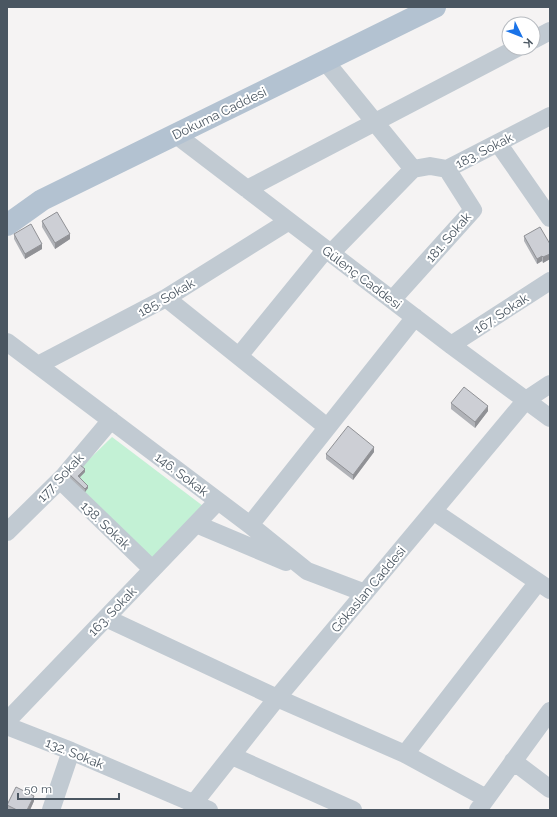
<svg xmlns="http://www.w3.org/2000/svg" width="557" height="817" font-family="Raleway,sans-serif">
	<rect width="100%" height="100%" fill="#f5f3f3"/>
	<!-- green -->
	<path fill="#c3f1d5" d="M112,437L203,506L153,559L70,478Z"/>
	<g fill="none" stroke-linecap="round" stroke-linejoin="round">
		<!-- minor -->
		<path stroke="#c1cad2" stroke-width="18" d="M533,40L550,31
			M325,61L413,169
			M175,134L451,345L550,418
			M498,143L550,218
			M247,189L517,48
			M331,253L413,169L430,166L447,169L550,116
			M166,298L327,427
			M392,300L473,210L447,169
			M7,342L250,525L307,571L365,593
			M451,345L550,281
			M239,356L326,249
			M38,365L166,298L289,221
			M60,480L152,569
			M433,511L550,590
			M196,524L286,562
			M250,525L415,317
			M7,532L63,477L111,420
			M106,618L277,698L405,754L486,798
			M7,721L218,501
			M7,726L71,751L209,810
			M405,754L538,582
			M232,756L353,810
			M513,761L550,789
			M194,803L277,698L526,400L550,384
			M51,810L71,751
			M478,810L550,711"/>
		<!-- major -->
		<path stroke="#b3c2d1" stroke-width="22" d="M7,225L42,200L435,7"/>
	</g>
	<!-- wall -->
	<path fill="#b0b2b7" d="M42,221L70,239L55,249L42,227Z
		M14,234L42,249L25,259L14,239Z
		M524,236L550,244V259L543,263L542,261L537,264L524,241Z
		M451,403L488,411L475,428L451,409Z
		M374,452L353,480L326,459V454Z
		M85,472L80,477L88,488L85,492L70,478V475Z
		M34,801L30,810H7V805Z"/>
	<!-- shaded-wall -->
	<path fill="#909195" d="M70,234V239L55,249V243Z
		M42,244V249L25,259V254Z
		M550,254V259L543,263V257Z
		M542,256V261L537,264V259Z
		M488,406V411L475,428V422Z
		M374,447V452L353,480V475Z
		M85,469V472L78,479V476Z
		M88,486V488L85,492V489Z
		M34,796V801L30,810H27Z"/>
	<!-- building -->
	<path fill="#cdcfd5" stroke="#909195" d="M57,212L70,234L55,243L42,221Z
		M31,224L42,244L25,254L14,234Z
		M540,227L550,244V254L543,257L542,256L537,259L524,236Z
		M464,387L488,406L475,422L451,403Z
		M348,426L374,447L353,475L326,454Z
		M80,465L85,469L78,476L88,486L85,489L70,475Z
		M16,787L34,796L27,810H17L7,805Z"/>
	<g text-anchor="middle" stroke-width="4" stroke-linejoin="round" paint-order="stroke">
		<!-- street labels -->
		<g font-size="13" fill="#4a5661" stroke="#fff">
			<text transform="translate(219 113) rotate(-26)" y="5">Dokuma Caddesi</text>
			<text transform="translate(484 150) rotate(-27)" y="5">183. Sokak</text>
			<text transform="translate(448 237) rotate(-49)" y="5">181. Sokak</text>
			<text transform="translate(362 277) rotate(37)" y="5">Gülenç Caddesi</text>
			<text transform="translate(166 297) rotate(-30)" y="5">185. Sokak</text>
			<text transform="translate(501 313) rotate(-33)" y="5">167. Sokak</text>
			<text transform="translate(182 474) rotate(37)" y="5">146. Sokak</text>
			<text transform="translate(60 477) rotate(-47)" y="5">177. Sokak</text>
			<text transform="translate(106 525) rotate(44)" y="5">138. Sokak</text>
			<text transform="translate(368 589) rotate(-50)" y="5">Gökaslan Caddesi</text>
			<text transform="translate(112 611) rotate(-46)" y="5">163. Sokak</text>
			<text transform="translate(75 753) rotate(22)" y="5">132. Sokak</text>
		</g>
	</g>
	<!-- border -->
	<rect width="557" height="817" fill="none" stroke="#4a5661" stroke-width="16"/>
	<!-- north arrow -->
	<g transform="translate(521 36) rotate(133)"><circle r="19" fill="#ffffff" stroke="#b7bbc0"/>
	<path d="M0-3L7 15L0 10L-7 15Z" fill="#1a73e8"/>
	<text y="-6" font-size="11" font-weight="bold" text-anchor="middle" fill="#4a5661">K</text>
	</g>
	<!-- scale -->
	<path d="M18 793v6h101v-6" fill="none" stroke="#4a5661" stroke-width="2"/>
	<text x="24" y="793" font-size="12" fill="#4a5661" stroke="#ffffff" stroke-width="3" paint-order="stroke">50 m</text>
</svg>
